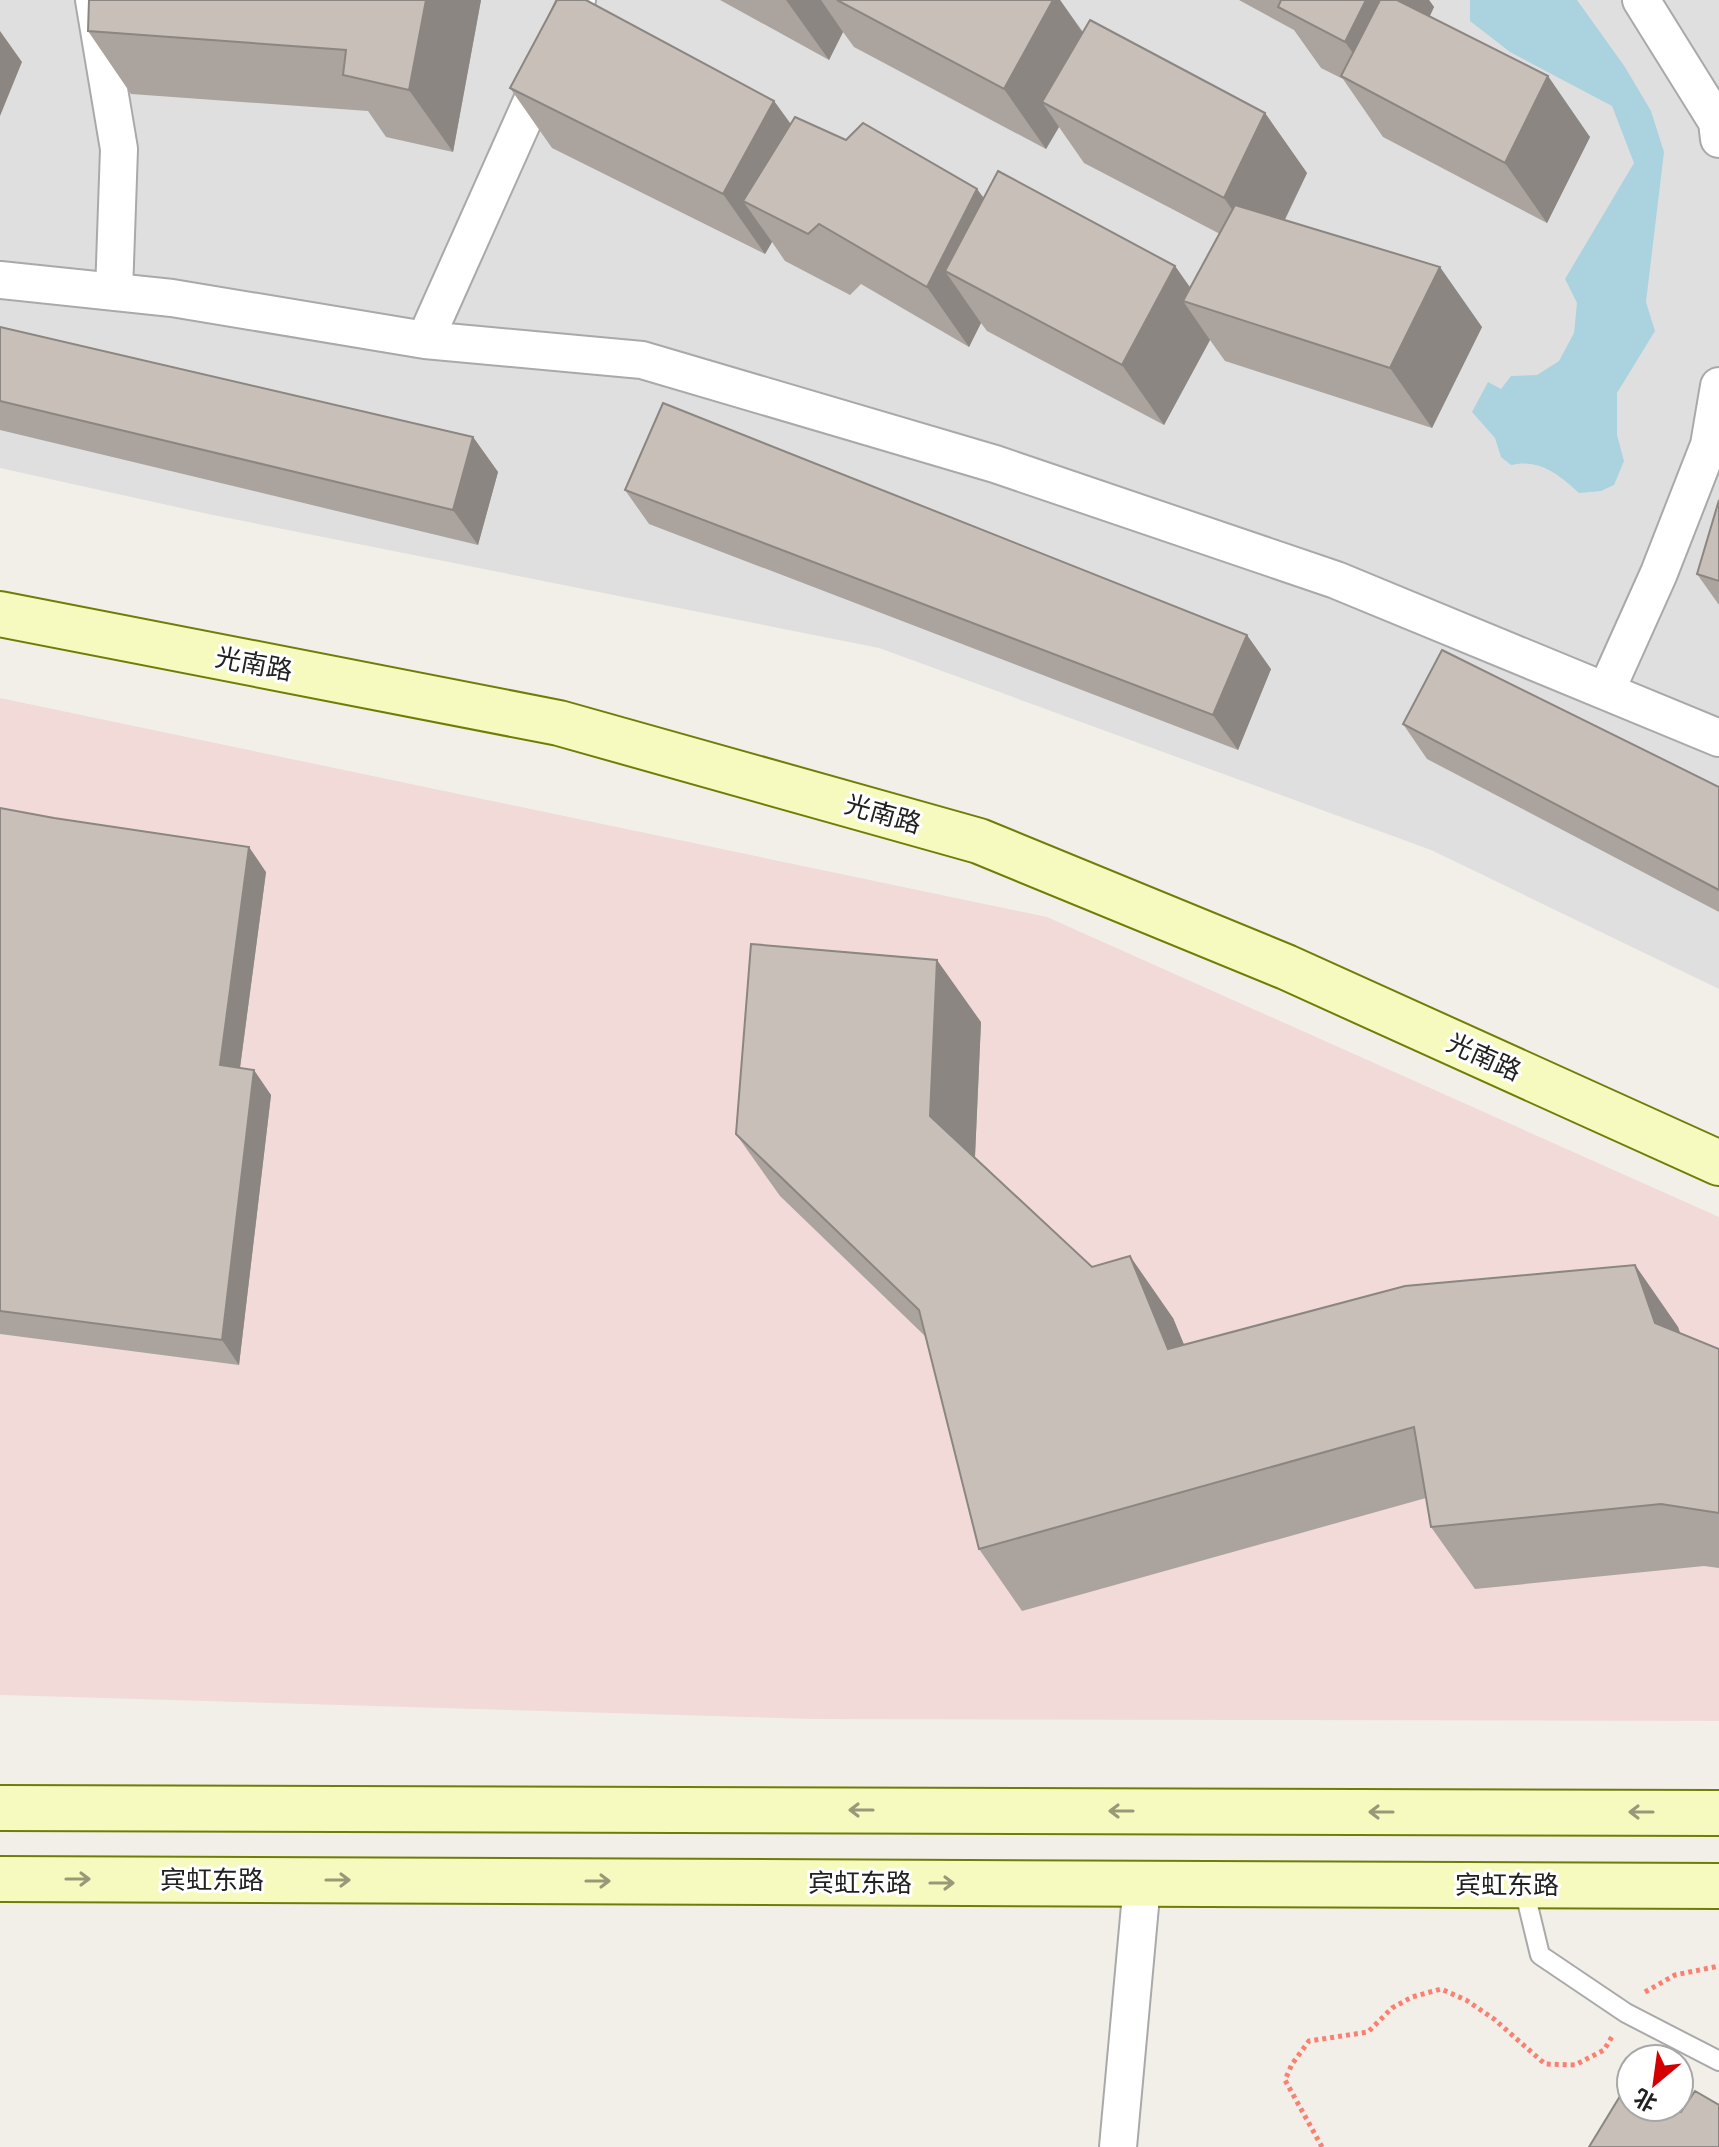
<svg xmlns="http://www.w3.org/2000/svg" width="1719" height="2147" font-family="Karla,'Noto Sans SC',sans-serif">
	<rect width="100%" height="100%" fill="#f2efe9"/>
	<!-- residential -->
	<path fill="#e0dfdf" d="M0,0H1719V989L1431,850L879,648L208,514L0,468Z"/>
	<!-- commercial -->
	<path fill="#f2dad9" d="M0,698L1047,917L1719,1217V1721L813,1719L0,1695Z"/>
	<!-- water -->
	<path fill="#aad3df" d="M1470,0H1577L1625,67L1651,111L1664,152L1646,302L1655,331L1617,393V435L1624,461L1614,485L1601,491L1579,493C1560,475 1539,458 1511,465L1501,457L1495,438L1472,412L1488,382L1501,389L1511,376L1537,375L1559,361L1574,333L1577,303L1565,279L1634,163L1612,106L1510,52L1470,21Z"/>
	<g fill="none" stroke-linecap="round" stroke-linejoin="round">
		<defs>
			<path id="service" d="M1523,1885L1540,1955L1626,2013L1719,2061"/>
			<path id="minor" d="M94,0L119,149L114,292
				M1641,0L1717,122L1719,139
				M0,280L172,298L425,340L642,360L995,464L1336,580L1719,738
				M425,340L577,0
				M1606,691L1659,573L1709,445L1719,386
				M1118,2147L1142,1884"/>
			<path id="secondary" d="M0,614L559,723L979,841L1286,967L1719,1163
				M0,1808L1719,1813
				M0,1879L1719,1886"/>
		</defs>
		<!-- service casing -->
		<use href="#service" stroke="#a9a9a9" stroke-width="22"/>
		<!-- minor casing -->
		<use href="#minor" stroke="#a9a9a9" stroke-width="40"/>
		<!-- secondary casing -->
		<use href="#secondary" stroke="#707d05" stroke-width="48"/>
		<!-- path -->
		<path stroke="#fa8072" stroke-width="5" stroke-dasharray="4 4" stroke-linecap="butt" d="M1645,1992L1675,1975L1719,1966
			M1322,2147L1285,2080L1292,2064L1309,2041L1368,2032L1392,2008L1412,1997L1441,1989L1466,2000L1494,2019L1545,2064L1575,2065L1604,2050L1613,2035"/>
		<!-- service -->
		<use href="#service" stroke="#fff" stroke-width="18"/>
		<!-- minor -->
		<use href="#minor" stroke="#fff" stroke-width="36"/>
		<!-- secondary -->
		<use href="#secondary" stroke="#f7fabf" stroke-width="44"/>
	</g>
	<!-- wall -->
	<path fill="#aba49e" d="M481,0L453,152L386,137L368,111L131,94L88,31Z
		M720,0H1060L1083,32L1265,113L1307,173L1285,220L1482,327L1432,428L1225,361L1210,340L1164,425L987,331L981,323L969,347L861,284L850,295L785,261L772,242L765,254L552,148L510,88L774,101L791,124L846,140L977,189L984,198L1175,266L1190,287L1220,234L1084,163L1059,127L1046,149L854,47L843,32L829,60Z
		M1239,0H1429L1434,7L1430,16L1590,137L1547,223L1383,137L1343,79L1321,68L1294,30Z
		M0,327L473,437L498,472L478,545L0,430Z
		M625,490L1271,669L1238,750L649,524Z
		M1719,500V605L1697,574Z
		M1403,724L1719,787V912L1427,759Z
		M0,808L266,872L240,1068L271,1095L239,1365L0,1334Z
		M981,1022L975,1157L1092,1267L1173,1318L1184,1345L1635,1265L1678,1327L1680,1333L1719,1349V1568L1704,1566L1475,1589L1431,1527L1426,1498L1022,1611L979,1549L926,1337L780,1196L736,1134Z"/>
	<!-- shaded-wall -->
	<path fill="#8b8681" d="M426,0H481L453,152L409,90Z
		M786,0H821L843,32L829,60Z
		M1053,0H1060L1098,55L1042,102L1059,127L1046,149L1004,89Z
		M1366,0H1429L1434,7L1388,102L1345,42Z
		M0,31L22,62L0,116Z
		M1548,76L1590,137L1547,223L1505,163Z
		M774,101L817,161L743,201L772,242L765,254L723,194Z
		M1265,113L1307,173L1266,258L1224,198Z
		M977,189L1019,249L945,271L981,323L969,347L927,287Z
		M1175,266L1204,308L1183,301L1210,340L1164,425L1122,365Z
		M1440,267L1482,327L1432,428L1390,368Z
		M473,437L498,472L478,545L453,510Z
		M1247,635L1271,669L1238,750L1213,715Z
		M249,847L266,872L237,1090L220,1065Z
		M937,960L981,1022L974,1178L930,1116Z
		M254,1070L271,1095L239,1365L222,1340Z
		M1130,1256L1173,1318L1212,1412L1168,1349Z
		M1635,1265L1678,1327L1699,1386L1655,1323Z"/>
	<!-- building -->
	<path fill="#c7bfb8" stroke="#8b8681" stroke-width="2" d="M89,0H426L409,90L343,75L346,50L88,31Z
		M557,0H586L774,101L723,194L510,88Z
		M837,0H1053L1004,89Z
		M1281,0H1366L1345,42L1278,7Z
		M1380,0H1397L1548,76L1505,163L1341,76Z
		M1090,20L1265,113L1224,198L1042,102Z
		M795,117L846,140L863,123L977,189L927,287L819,224L808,234L743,201Z
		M998,171L1175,266L1122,365L945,271Z
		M1235,205L1440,267L1390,368L1183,301Z
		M0,327L473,437L453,510L0,401Z
		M663,403L1247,635L1213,715L625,490Z
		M1719,500V581L1697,574Z
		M1442,650L1719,787V890L1403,724Z
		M0,808L54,818L249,847L220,1065L254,1070L222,1340L0,1311Z
		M751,944L937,960L930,1116L1092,1267L1130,1256L1168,1349L1405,1286L1635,1265L1655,1323L1719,1349V1513L1661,1504L1431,1527L1414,1427L979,1549L919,1310L736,1134Z
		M1628,2083L1631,2084V2107H1672L1681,2112L1695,2091L1719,2105V2147H1589Z"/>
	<!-- one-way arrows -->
	<defs><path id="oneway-shaft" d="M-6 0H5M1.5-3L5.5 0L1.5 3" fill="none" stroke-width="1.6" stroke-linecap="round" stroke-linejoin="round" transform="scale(2)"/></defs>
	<g stroke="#979978">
		<use href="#oneway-shaft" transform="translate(861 1810) rotate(-180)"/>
		<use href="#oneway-shaft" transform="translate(1121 1811) rotate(-180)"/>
		<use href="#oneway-shaft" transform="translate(1381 1812) rotate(-180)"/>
		<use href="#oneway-shaft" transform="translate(1641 1812) rotate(-180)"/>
		<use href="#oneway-shaft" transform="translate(78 1879)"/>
		<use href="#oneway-shaft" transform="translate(338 1880)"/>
		<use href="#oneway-shaft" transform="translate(598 1881)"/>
		<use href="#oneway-shaft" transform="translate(942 1883)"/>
	</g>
	<g text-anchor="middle" stroke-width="6" stroke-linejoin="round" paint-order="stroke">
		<!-- street labels -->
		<g font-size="26" fill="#222" stroke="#fff">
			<text transform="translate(254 664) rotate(11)" y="9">光南路</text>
			<text transform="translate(883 814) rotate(16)" y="9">光南路</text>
			<text transform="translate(1484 1057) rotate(24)" y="9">光南路</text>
			<text x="212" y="1889">宾虹东路</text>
			<text x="860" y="1892">宾虹东路</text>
			<text x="1507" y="1894">宾虹东路</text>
		</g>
	</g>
	<!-- north arrow -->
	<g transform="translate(1655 2083) rotate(209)"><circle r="38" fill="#ffffff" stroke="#a7a7a7" stroke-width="2"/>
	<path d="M0-6L14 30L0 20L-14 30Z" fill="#d40000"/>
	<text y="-12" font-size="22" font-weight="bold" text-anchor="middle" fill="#222222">北</text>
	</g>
</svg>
